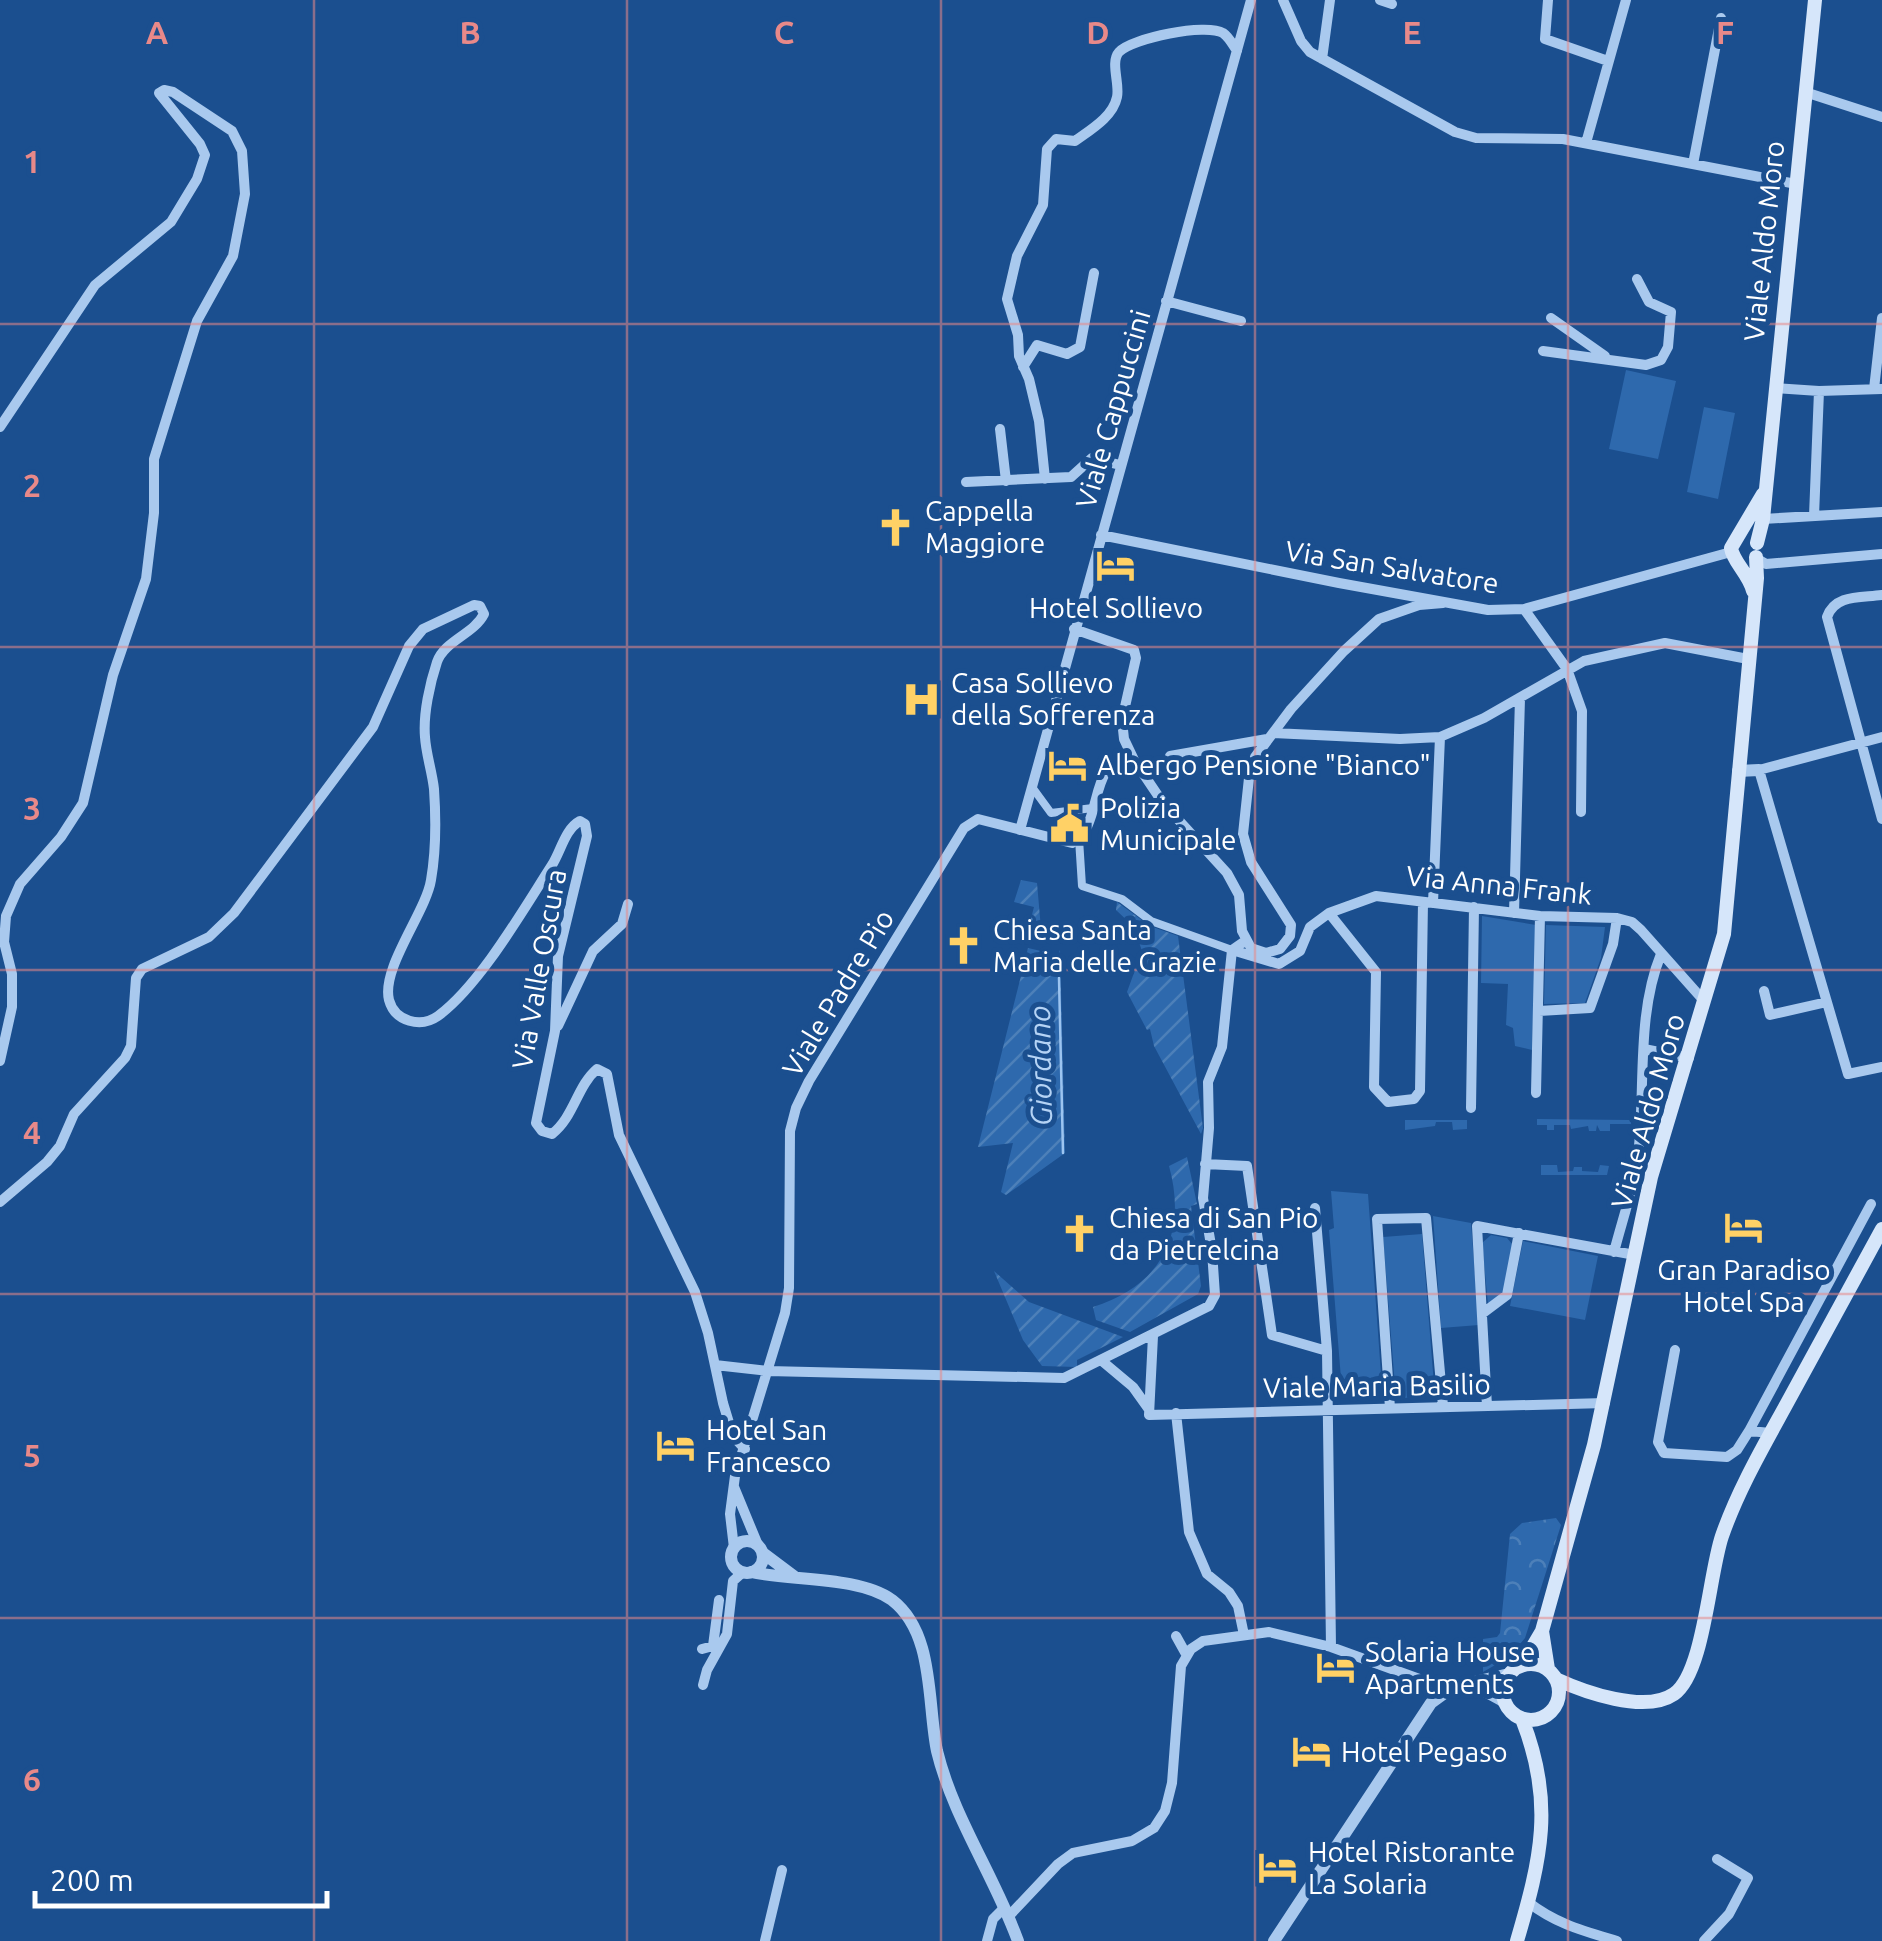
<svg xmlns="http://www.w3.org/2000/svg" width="1882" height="1941" font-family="Ubuntu,sans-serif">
	<defs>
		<pattern id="park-crowns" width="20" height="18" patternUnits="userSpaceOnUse" patternTransform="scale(2.5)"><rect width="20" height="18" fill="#2e69ad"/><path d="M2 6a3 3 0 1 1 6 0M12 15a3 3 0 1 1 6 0" fill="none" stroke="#4d80b9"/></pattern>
		<pattern id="garden-furrows" width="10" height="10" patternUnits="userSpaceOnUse" patternTransform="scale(2.5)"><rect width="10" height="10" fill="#2e69ad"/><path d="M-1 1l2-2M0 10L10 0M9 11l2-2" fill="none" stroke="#4d80b9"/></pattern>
	</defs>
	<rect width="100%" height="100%" fill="#1b4f8f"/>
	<!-- grass -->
	<path fill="#2e69ad" d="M1626,370L1676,381L1658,459L1609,449Z
		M1704,407L1735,413L1718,499L1687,492Z
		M1482,916L1536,925L1532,1050L1515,1046L1513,1028L1506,1025L1508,984L1481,983Z
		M1546,925L1605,927L1601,958L1585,1003L1544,1004Z
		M1537,1119L1631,1120V1124H1610V1131H1600L1597,1125L1596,1131H1589L1588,1126L1571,1129L1570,1125H1554V1130H1547V1125H1537Z
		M1405,1120H1467V1129L1453,1130L1452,1122H1436L1435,1126L1405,1130Z
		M1541,1165H1557L1558,1172L1573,1171L1574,1167H1582V1171L1598,1172L1600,1165L1609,1166L1607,1175H1541Z
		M1331,1191L1368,1194L1382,1388L1342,1391L1329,1230L1334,1228Z
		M1433,1216L1471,1223L1479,1325L1441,1328Z
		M1422,1234L1435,1397L1396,1398L1383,1237Z
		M1491,1235L1507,1238L1513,1245L1505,1292L1488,1304L1482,1243Z
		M1523,1241L1598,1256L1585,1320L1510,1306Z"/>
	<!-- park -->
	<path fill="url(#park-crowns)" d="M1556,1518L1561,1525L1525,1638L1509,1657L1483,1672V1639L1497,1637L1500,1633L1510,1534L1522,1523Z"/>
	<!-- garden -->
	<path fill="url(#garden-furrows)" d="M1021,880L1037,883L1041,929L1029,926L1034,907L1014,902Z
		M1117,902L1150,926L1178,936L1203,1128L1201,1134L1154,1046L1150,1029L1147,1030L1127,992L1142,951L1134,927L1116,910Z
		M1028,948L1058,955L1060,950L1065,1153L1006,1195L1001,1192L1013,1143L978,1147Z
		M1187,1157L1197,1204L1191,1206L1201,1286L1198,1294L1130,1332L1096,1320L1093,1307C1161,1286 1188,1234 1169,1166Z
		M994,1271L1029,1302L1123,1337L1077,1360V1367L1042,1366L1023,1340Z"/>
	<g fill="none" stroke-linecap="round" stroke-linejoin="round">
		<!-- stream -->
		<path stroke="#9cc4f0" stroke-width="2.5" d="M1059,978L1063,1153"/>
		<!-- pedestrian -->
		<path stroke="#a9c9ee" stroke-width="8" d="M1032,787L1051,813L1093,808
			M1079,839L1082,886L1122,899L1151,921L1232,950"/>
		<!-- minor -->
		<path stroke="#a9c9ee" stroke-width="10" d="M1283,0L1301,41L1310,52L1455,132L1476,138L1563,139L1796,184
			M1380,0L1392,4
			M1548,0L1545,39L1608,61
			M1322,59L1330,0
			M1805,92L1882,117
			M1586,143L1626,0
			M1693,164L1721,18
			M1166,301L1241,321
			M1551,318L1605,356
			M1543,351L1646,365L1661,360L1668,347L1671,312L1649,302L1637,279
			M1023,367L1037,345L1067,354L1080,347L1094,273
			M1775,388L1819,391L1882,389
			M1874,389L1882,318
			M0,427L95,285L171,222L197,179L205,155L200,144L159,93L164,90L173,92L232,131L242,151L245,194L233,256L197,321L154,459V513L146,579L113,675L83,803L61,837L20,884L6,916L4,942L12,974V1007L0,1061
			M1000,429L1006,481
			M1045,479L1039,421L1029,379L1019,356L1018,335L1007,299L1017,256L1043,205L1047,149L1056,139L1075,141C1090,130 1113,117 1117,97C1120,84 1110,62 1119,52C1132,38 1206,23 1223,33C1229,37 1233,45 1237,51
			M966,482L1071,477L1092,458L1120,465
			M1814,516L1819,391
			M1763,519L1882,512
			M1101,535L1339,583L1488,610L1524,609L1731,552
			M1756,558L1766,564L1882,554
			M1882,595C1861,598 1835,594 1827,617L1882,819
			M1524,609L1567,669L1582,711L1581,812
			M1074,629L1134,650L1136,658L1122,720L1124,739L1134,760L1163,803L1227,873L1239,895L1242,931L1251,948L1266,953L1280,949L1290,936L1291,925L1251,862L1243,834L1249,778L1255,757L1291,709L1344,651L1379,619L1419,605L1443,603
			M1273,733L1400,739L1440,737L1484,718L1584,661L1665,643L1748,659
			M1882,737L1759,770L1848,1074L1882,1067
			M1170,756L1267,739
			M1020,830L1251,0
			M1433,903L1440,737
			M1329,913L1376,972L1374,1087L1388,1102L1414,1099L1420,1091L1423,902
			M1514,913L1520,698
			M1232,950L1279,964L1300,951L1310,927L1329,913L1376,896L1540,916L1617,918L1632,922L1641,930L1705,1002
			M1764,991L1770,1015L1827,1002
			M1539,1011L1590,1008L1613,944L1617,918
			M558,1026L593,951L622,924L628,904
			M1644,1049L1689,1058
			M1536,1093L1540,916
			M1471,1108L1474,907
			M1205,1164L1247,1166L1272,1335L1327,1351
			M0,1202L47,1162L60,1146L74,1114L125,1058L131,1046L136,978L142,969L209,937L234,913L373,727L409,646L423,629L474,605L480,606L484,614C474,634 444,641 437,662C430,683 423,714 425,737C426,754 432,771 434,789C436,818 436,851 431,880C426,912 381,968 389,1000C395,1022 421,1028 438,1016C480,985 523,910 552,865C561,851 565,829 580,821L585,824L587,836L558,956L555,1031L536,1123L542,1131L552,1134C574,1117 577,1086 597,1069L607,1074L619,1135L695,1292L708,1333L723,1403L733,1436L745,1449
			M1315,1208L1327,1351L1331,1647
			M1614,1252C1623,1217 1636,1181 1639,1146C1645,1083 1637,1013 1661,954
			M1483,1313L1507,1295L1519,1233
			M1153,1336L1149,1415L1605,1403
			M1675,1350L1658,1442L1664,1453L1727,1457L1737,1450L1749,1431L1771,1433
			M1102,1361L1133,1387L1148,1408
			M715,1365L768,1371L1064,1378L1209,1306L1215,1295L1212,1251L1203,1198L1209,1128L1208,1082L1222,1047L1232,950L1245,941
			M1487,1406L1477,1226L1635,1255
			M1390,1408L1377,1219L1426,1218L1443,1406
			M1176,1413L1189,1532L1207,1574L1229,1592L1238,1606L1244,1635
			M1749,1431L1871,1204
			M734,1487L758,1545
			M734,1548L730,1514L735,1476L785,1313L789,1288L790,1131L796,1108L809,1081L964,828L978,819L1072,843C1106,825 1085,756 1134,760
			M1176,1636L1186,1654
			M702,1649L713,1646L719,1600
			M703,1685L707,1670L727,1634L733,1581L743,1572
			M1528,1902C1556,1924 1584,1931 1617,1941
			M1008,1917L1058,1864L1073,1853L1132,1841L1154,1828L1165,1811L1172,1783L1181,1666L1191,1649L1203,1641L1269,1632L1331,1647L1447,1689
			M765,1941L782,1870
			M987,1941L993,1919L1004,1908
			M1704,1941L1729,1914L1748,1878L1717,1859"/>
		<!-- tertiary -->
		<path stroke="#a9c9ee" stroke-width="12" d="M1738,771L1759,770
			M731 1557a16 16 0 1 1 32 0a16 16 0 1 1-32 0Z
			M763,1553L795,1577
			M751,1572C791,1581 859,1576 892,1600C935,1633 927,1703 937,1751C953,1817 995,1877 1018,1941
			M1472,1684L1505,1702
			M1274,1941L1431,1703L1453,1687L1509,1674"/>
		<!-- secondary -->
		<path stroke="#d6e6fa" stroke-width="14" d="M1757,543L1763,519L1815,0
			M1753,591C1749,574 1733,562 1731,548L1763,494
			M1542,1631L1548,1669
			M1503 1692a28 28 0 1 1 56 0a28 28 0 1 1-56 0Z
			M1522,1665L1542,1631L1594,1445L1651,1177L1724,934L1757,578L1756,557
			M1556,1679C1584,1692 1645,1714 1674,1694C1704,1673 1709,1574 1722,1536C1738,1490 1763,1447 1786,1405C1818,1346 1850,1288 1882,1229
			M1517,1941C1541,1859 1555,1802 1522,1719"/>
	</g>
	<!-- grid -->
	<path fill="none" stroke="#e88989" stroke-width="2.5" stroke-opacity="0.55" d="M314,0V1941M627,0V1941M941,0V1941M1255,0V1941M1568,0V1941M0,324H1882M0,647H1882M0,970H1882M0,1294H1882M0,1618H1882"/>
	<!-- icons -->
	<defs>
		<symbol id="church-bare" viewBox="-9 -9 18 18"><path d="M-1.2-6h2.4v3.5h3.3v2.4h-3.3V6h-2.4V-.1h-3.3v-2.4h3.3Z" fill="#ffd166" stroke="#1b4f8f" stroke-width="2.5" paint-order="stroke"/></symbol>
		<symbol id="hotel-bare" viewBox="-9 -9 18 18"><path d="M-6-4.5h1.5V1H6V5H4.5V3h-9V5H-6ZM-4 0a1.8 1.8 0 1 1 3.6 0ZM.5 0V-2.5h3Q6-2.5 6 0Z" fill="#ffd166" stroke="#1b4f8f" stroke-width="2.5" paint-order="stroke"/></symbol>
		<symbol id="hospital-bare" viewBox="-9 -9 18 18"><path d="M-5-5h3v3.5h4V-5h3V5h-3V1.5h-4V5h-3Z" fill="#ffd166" stroke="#1b4f8f" stroke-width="2.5" paint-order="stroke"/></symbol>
		<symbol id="civic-bare" viewBox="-9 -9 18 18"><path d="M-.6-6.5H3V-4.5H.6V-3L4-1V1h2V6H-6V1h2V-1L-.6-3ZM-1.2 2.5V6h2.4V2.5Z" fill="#ffd166" stroke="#1b4f8f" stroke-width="2.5" paint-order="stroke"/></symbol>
	</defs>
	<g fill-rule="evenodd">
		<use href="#church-bare" x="868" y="500" width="55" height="55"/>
		<use href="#hotel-bare" x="1088" y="538" width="55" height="55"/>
		<use href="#hospital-bare" x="894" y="672" width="55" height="55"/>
		<use href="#hotel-bare" x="1040" y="738" width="55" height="55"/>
		<use href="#civic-bare" x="1042" y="796" width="55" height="55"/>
		<use href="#church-bare" x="936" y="918" width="55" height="55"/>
		<use href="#hotel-bare" x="1716" y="1200" width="55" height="55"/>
		<use href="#church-bare" x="1052" y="1206" width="55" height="55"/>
		<use href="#hotel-bare" x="648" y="1418" width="55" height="55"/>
		<use href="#hotel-bare" x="1308" y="1640" width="55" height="55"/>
		<use href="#hotel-bare" x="1284" y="1724" width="55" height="55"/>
		<use href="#hotel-bare" x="1250" y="1840" width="55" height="55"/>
	</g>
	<g text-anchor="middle" stroke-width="10" stroke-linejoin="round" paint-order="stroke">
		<!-- street labels -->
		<g font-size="28" fill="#fff" stroke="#1b4f8f">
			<text transform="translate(1764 241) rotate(-84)" y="10">Viale Aldo Moro</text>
			<text transform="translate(1113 409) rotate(-74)" y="10">Viale Cappuccini</text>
			<text transform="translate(1392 567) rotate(9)" y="10">Via San Salvatore</text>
			<text transform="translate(1499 885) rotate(6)" y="10">Via Anna Frank</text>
			<text transform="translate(539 969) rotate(-80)" y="10">Via Valle Oscura</text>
			<text transform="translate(838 993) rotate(-59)" y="10">Viale Padre Pio</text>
			<text transform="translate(1648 1111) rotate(-74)" y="10">Viale Aldo Moro</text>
			<text transform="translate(1377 1386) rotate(-1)" y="10">Viale Maria Basilio</text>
		</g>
		<!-- poi labels -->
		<g font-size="28" fill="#fff" stroke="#1b4f8f" text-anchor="start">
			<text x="925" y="521">Cappella<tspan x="925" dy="32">Maggiore</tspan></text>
			<text x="1116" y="618" text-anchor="middle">Hotel Sollievo</text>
			<text x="951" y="693">Casa Sollievo<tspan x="951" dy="32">della Sofferenza</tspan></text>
			<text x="1097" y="775">Albergo Pensione "Bianco"</text>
			<text x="1100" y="818">Polizia<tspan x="1100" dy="32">Municipale</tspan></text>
			<text x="993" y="940">Chiesa Santa<tspan x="993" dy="32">Maria delle Grazie</tspan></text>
			<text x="1109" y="1228">Chiesa di San Pio<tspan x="1109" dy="32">da Pietrelcina</tspan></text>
			<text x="1744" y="1280" text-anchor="middle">Gran Paradiso<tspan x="1744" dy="32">Hotel Spa</tspan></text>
			<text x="706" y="1440">Hotel San<tspan x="706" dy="32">Francesco</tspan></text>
			<text x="1365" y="1662">Solaria House<tspan x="1365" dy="32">Apartments</tspan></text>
			<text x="1341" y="1762">Hotel Pegaso</text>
			<text x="1308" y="1862">Hotel Ristorante<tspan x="1308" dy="32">La Solaria</tspan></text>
		</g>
		<!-- water labels -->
		<g font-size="30" font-style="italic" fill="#b5d3f5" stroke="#1b4f8f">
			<text transform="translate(1041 1066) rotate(-91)" y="10">Giordano</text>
		</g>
	</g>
	<g font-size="32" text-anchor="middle" font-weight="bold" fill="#e88989" stroke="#1b4f8f" stroke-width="10" stroke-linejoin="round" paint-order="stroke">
		<text x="157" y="44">A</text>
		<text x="470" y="44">B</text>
		<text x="784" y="44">C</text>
		<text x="1098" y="44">D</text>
		<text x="1412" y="44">E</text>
		<text x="1725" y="44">F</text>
		<text x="32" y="173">1</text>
		<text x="32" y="497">2</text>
		<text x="32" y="820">3</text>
		<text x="32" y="1144">4</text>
		<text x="32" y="1467">5</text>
		<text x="32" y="1791">6</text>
	</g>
	<!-- scale -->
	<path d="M35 1891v15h292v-15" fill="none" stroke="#ffffff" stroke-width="5"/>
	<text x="50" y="1891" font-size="30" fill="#ffffff" stroke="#1b4f8f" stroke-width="8" paint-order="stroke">200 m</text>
</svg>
